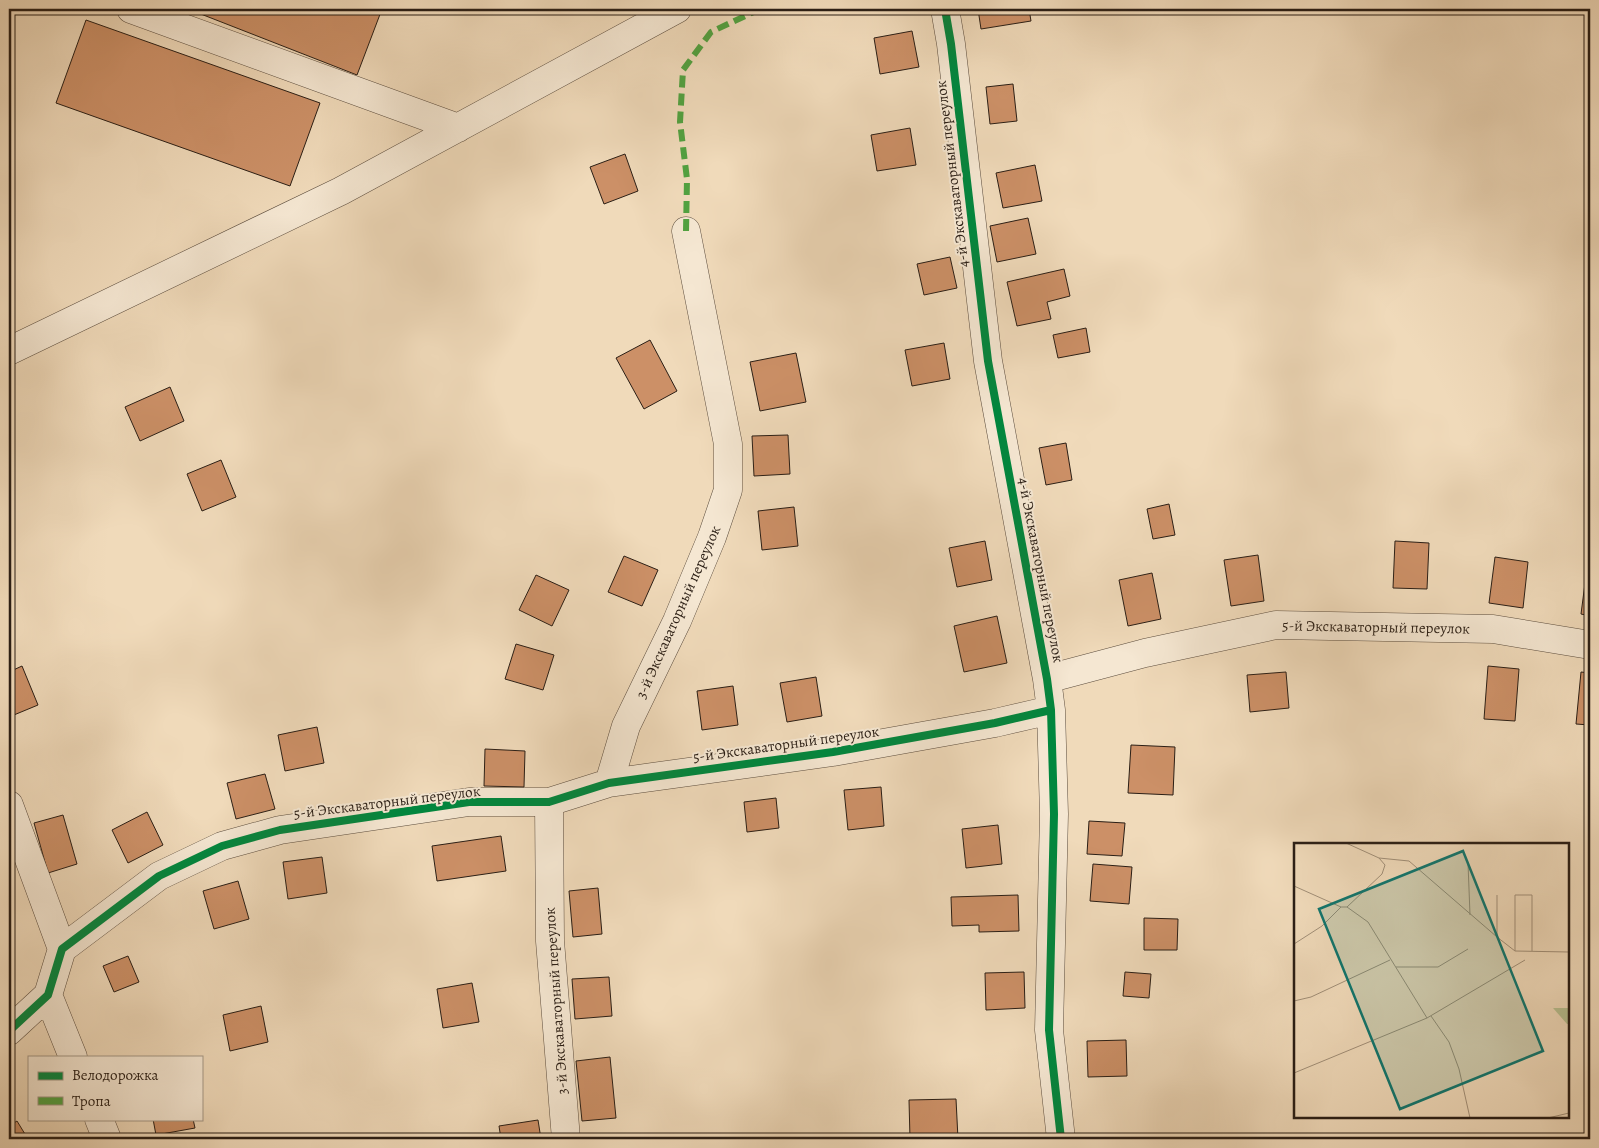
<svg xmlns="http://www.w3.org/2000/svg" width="1599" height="1148" font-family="Alegreya,serif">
	<rect width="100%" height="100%" fill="#f0daba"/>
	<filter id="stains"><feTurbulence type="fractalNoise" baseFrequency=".004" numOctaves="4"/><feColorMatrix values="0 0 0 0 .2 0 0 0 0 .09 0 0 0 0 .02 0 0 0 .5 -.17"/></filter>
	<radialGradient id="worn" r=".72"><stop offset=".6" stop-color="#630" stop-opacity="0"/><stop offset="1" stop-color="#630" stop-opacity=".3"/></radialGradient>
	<!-- building -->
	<path fill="#cc9067" stroke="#2a1e15" d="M188,9H382L357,75Z
		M978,9H1029L1031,21L981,29Z
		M86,20L320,103L290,186L56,103Z
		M912,31L919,67L880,74L874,38Z
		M1013,84L1017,121L990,124L986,87Z
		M910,128L916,165L877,171L871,135Z
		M625,154L638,191L604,204L590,167Z
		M1035,165L1042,201L1003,208L996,173Z
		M1028,218L1036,254L997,262L990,226Z
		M950,257L957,288L924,295L917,264Z
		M1064,269L1070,296L1047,302L1051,319L1017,326L1007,282Z
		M1086,328L1090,352L1058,358L1053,335Z
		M650,340L677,391L644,409L616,358Z
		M944,343L950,379L912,386L905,350Z
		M796,353L806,402L760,411L750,362Z
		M170,387L184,421L140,441L125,407Z
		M788,435L790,474L754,476L752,436Z
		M1066,443L1072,480L1046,485L1039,448Z
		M221,460L236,497L202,511L187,474Z
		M1169,504L1175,535L1153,539L1147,509Z
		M794,507L798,546L762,550L758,511Z
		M985,541L992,580L957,587L949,548Z
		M1395,541L1429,543L1427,589L1393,588Z
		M1258,555L1264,601L1231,606L1224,560Z
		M624,556L658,570L642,606L608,592Z
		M1495,557L1528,562L1523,608L1489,603Z
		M1587,568L1590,569V616L1581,614Z
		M1152,573L1161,619L1128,626L1119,580Z
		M536,575L569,590L552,626L519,610Z
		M997,616L1007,663L964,672L954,626Z
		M516,644L554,655L543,690L505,679Z
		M22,666L38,705L9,717V672Z
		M1488,666L1519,669L1515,721L1484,719Z
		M1286,672L1289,708L1250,712L1247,675Z
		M1581,672L1590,673V725L1576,724Z
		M816,677L822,716L787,722L780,683Z
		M733,686L738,725L702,730L697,691Z
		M317,727L324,763L285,771L278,735Z
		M1131,745L1175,747L1173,795L1128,793Z
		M485,749L525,751L524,787L484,786Z
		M265,774L275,809L236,819L227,783Z
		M881,787L884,826L848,830L844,790Z
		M776,798L779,828L747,832L744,802Z
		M147,812L163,845L128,863L112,830Z
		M63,815L77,864L48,873L34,823Z
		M1089,821L1125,823L1122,856L1087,854Z
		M998,825L1002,864L966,868L962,829Z
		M501,836L506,871L437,881L432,846Z
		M322,857L327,893L288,899L283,862Z
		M1093,864L1132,867L1129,904L1090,901Z
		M238,881L249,919L214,929L203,891Z
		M598,888L602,934L573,937L569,891Z
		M1018,895L1019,931L979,932V925L952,926L951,897Z
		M1144,918L1178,919L1177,950H1144Z
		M128,956L139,982L114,992L103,966Z
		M1024,972L1025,1008L986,1010L985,973Z
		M1125,972L1151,974L1149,998L1123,996Z
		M609,977L612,1016L575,1019L572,979Z
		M472,983L479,1022L443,1028L437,989Z
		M261,1006L268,1042L230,1051L223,1015Z
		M1126,1040L1127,1076L1088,1077L1087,1041Z
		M610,1057L616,1118L582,1121L576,1061Z
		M956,1099L958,1139H910L909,1100Z
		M153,1119H193L195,1128L156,1135Z
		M538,1120L541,1139H501L499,1126Z
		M17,1121L28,1139H9V1126Z"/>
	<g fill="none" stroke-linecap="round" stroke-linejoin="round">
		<defs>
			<path id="minor" d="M131,9L458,128
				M945,9L951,44L988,361L1047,679L1051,710L1054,814L1049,1030L1061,1139
				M9,351L341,191L677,9
				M1047,679L1145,653L1276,625L1493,629L1590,645
				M609,783L626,726L677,621L712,537L728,490V444L686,231
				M549,802L550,941L566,1139
				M9,805L62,949
				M48,995L73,1057
				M9,1031L48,995L62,949L159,876L222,846L280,830L469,802H549L609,783L833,752L995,723L1051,710
				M99,1119L107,1139"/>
		</defs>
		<!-- minor casing -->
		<use href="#minor" stroke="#5c4d3e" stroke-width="29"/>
		<!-- minor -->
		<use href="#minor" stroke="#f5e7d2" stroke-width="28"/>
		<!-- quiet -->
		<path stroke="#51a240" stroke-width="6" stroke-dasharray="12 6" stroke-linecap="butt" d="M686,231L687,179L680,122L683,70L711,32L760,9"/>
		<defs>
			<path id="cycleway" d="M945,9L951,44L988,361L1047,679L1051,710L1054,814L1049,1030L1061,1139
				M9,1031L48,995L62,949L159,876L222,846L280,830L469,802H549L609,783L833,752L995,723L1051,710"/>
		</defs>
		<!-- cycleway casing -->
		<use href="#cycleway" stroke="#f5e7d2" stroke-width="11"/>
		<!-- cycleway -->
		<use href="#cycleway" stroke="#00873e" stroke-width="8"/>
	</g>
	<g text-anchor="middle" stroke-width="4" stroke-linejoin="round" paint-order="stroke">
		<!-- street labels -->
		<g font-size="15" fill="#2a1e15" stroke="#f5e7d2">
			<text transform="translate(952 174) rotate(-97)" y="5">4-й Экскаваторный переулок</text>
			<text transform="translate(1041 570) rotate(79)" y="5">4-й Экскаваторный переулок</text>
			<text transform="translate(678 612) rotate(-66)" y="5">3-й Экскаваторный переулок</text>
			<text transform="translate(1376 627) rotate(1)" y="5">5-й Экскаваторный переулок</text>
			<text transform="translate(786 744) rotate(-8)" y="5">5-й Экскаваторный переулок</text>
			<text transform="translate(387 802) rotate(-7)" y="5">5-й Экскаваторный переулок</text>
			<text transform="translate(556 1001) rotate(-94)" y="5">3-й Экскаваторный переулок</text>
		</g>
	</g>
	<!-- overview -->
	<g transform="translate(1294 843)">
		<rect width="275" height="275" fill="#f0daba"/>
		<path d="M259,165H275V181H273Z" fill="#b8c091"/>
		<path fill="none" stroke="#a18f78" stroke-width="1" d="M52,0L85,15L91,22L88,31L53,64M85,15L115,18L203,94M174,20L176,72M0,43L47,64H53L74,79L133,175M203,52V94L221,108M0,101L28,83L47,64M238,108V52H221V108L275,109M102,124H144L174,106M0,158L17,154L96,117M137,173L155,199L165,226L176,275M0,230L133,175L231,117M254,275L275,270"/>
		<path fill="#0f766e" fill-opacity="0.15" stroke="#0f766e" stroke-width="2.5" d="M169,8L249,208L106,266L25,66Z"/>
		<rect width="275" height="275" fill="none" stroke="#2a1e15" stroke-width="2.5"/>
	</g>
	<!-- margin -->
	<rect width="1599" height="1148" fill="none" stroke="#f0daba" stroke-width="30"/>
	<rect x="10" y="10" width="1579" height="1128" fill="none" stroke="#2a1e15" stroke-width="2.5"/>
	<rect x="15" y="15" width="1569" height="1118" fill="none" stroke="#2a1e15"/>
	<!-- legend -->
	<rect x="28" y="1056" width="175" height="65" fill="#f5e7d2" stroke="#a49786"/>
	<rect x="38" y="1072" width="25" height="8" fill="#00873e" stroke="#a49786"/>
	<text x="72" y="1080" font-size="15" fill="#2a1e15">Велодорожка</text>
	<rect x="38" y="1097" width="25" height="8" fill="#51a240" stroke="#a49786"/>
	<text x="72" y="1106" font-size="15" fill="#2a1e15">Тропа</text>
	<rect width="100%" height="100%" filter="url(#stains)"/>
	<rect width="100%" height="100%" fill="url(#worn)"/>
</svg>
